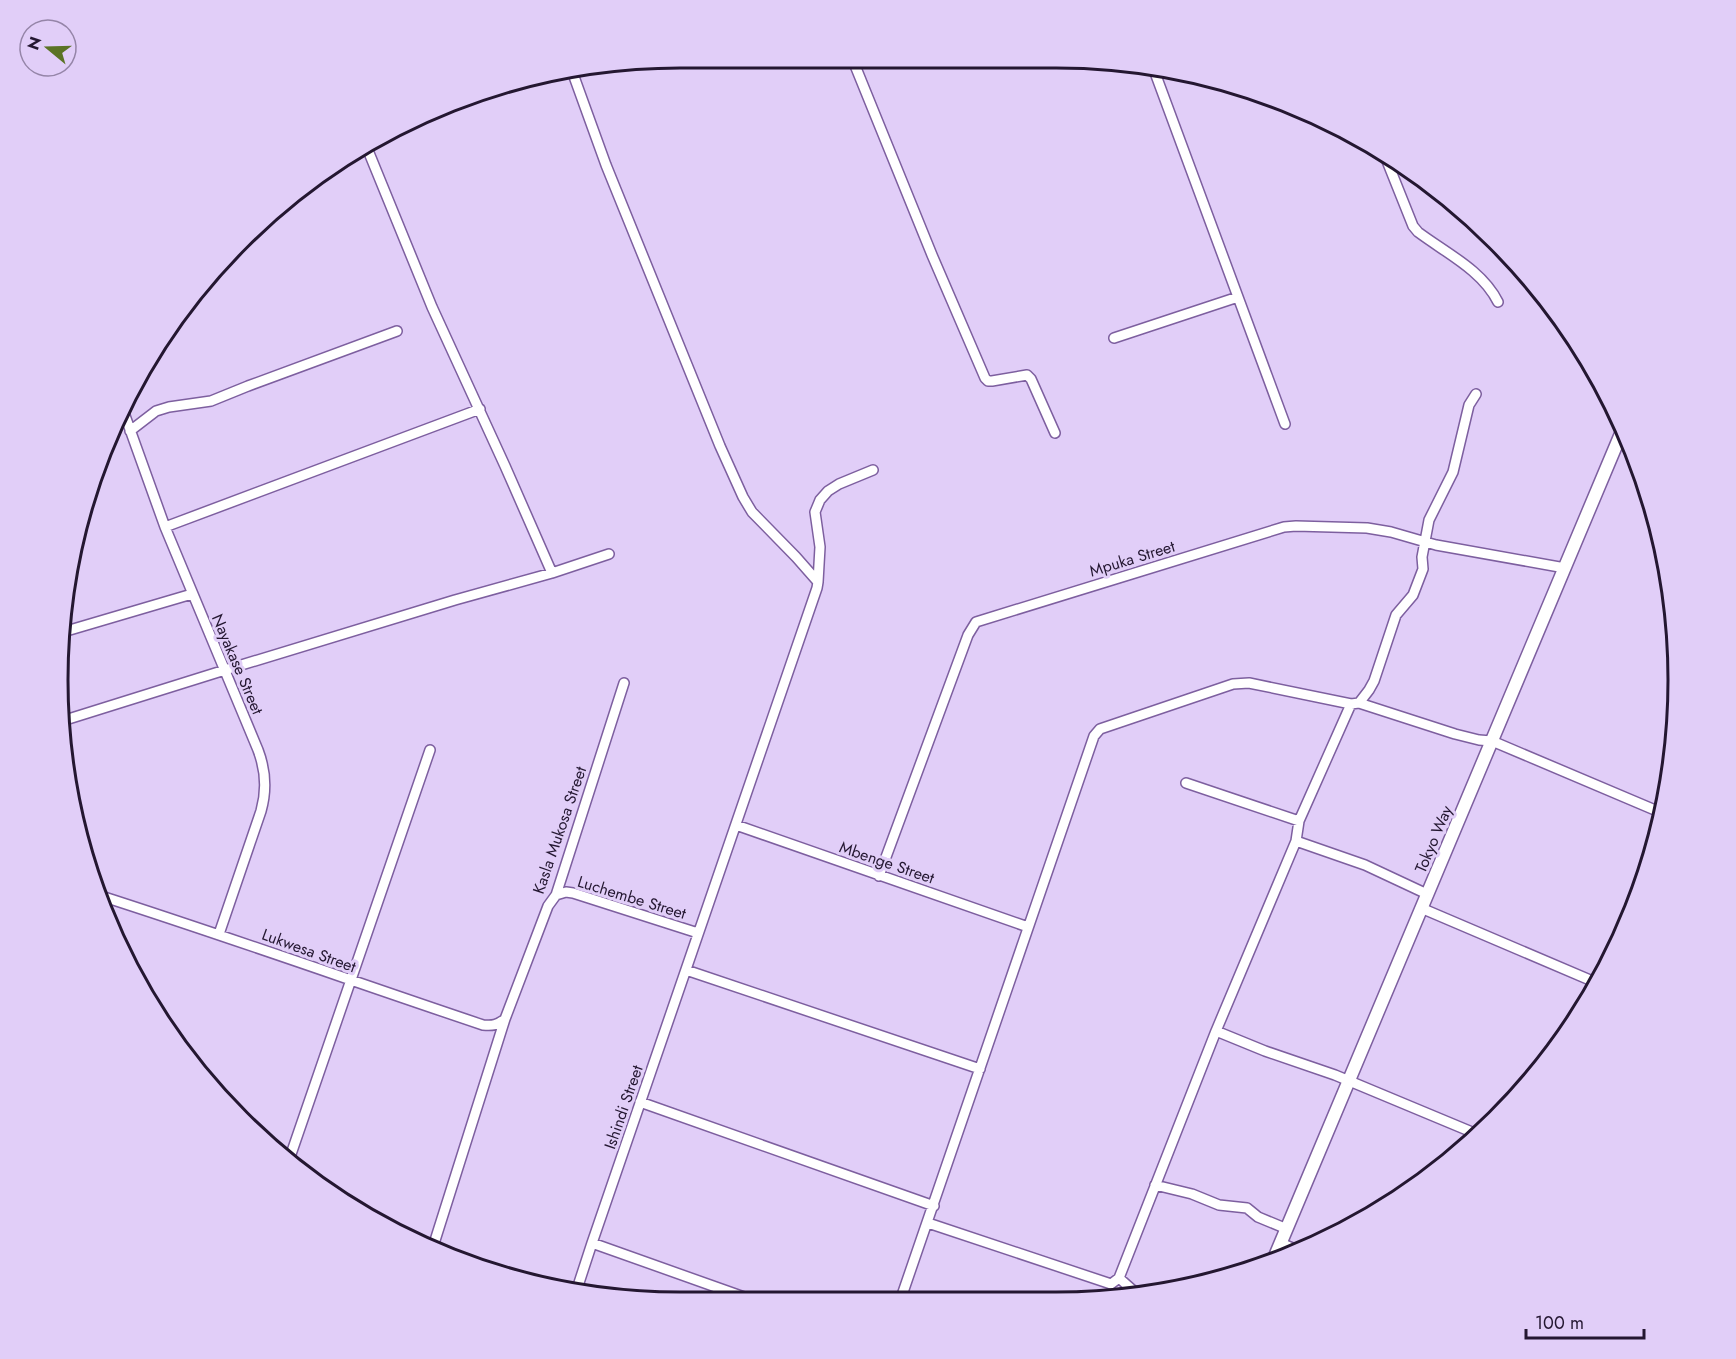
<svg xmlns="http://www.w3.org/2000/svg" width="1736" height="1359" font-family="Jost,sans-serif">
	<rect width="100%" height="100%" fill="#e1cef8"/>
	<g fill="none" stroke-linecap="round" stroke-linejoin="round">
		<defs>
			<path id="street" d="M852,58L932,255L985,378L988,381H992L1027,375L1031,379L1055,433
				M1154,70L1285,424
				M572,71L606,165L720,446L743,497L752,512L796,557L818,582L817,588L592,1243L576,1292
				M365,143L432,307L505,466L552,573
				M1383,151L1413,226L1418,232C1446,253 1482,270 1498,302
				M1114,338L1238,297
				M123,410L165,527L258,750C266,771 267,790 261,811L219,934
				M130,431L156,411L169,407L211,401L248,386L397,331
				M1619,439L1632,448
				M165,527L480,409
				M818,582L820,547L815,512L820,500L828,491L839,484L873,470
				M63,632L192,594
				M1359,703L1369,690L1374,681L1396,615L1413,595L1423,569L1422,557L1429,520L1453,472L1469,405L1476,394
				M62,721L225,670L455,600L552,573L609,554
				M1186,783L1299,821
				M736,825L1028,927
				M1296,841L1365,865L1427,894
				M879,876L968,635L976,622L1284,527L1296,526L1367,528L1391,532L1436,545L1565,568
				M556,895L566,892L573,893L698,933
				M101,896C229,937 355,982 483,1025C493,1026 497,1025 505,1019
				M1421,908L1597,983
				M686,970L980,1069
				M1216,1031L1265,1051L1335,1075L1479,1135
				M640,1102L934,1206
				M289,1160L430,750
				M1155,1185L1192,1194L1219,1205L1247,1208L1258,1217L1287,1229
				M928,1223L1111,1284L1119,1278L1216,1031L1296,841L1299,821L1351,704
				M592,1243L758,1302
				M1281,1243L1297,1250
				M432,1250L505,1019L548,906L556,895L624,683
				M1119,1278L1136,1293
				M900,1301L1094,736L1100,729L1233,684L1249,683L1351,704L1359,703L1455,734L1479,740L1492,741L1662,813"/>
			<path id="secondary" d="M1273,1261L1623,429"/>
		</defs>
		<!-- street casing -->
		<use href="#street" stroke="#7d5f9f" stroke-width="12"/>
		<!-- secondary casing -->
		<use href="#secondary" stroke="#7d5f9f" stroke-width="15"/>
		<!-- street -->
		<use href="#street" stroke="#fff" stroke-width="9"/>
		<!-- secondary -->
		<use href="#secondary" stroke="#fff" stroke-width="12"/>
	</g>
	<g text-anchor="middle" stroke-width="6" stroke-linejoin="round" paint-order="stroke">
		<!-- street labels -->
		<g font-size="16" fill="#241731" stroke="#e1cef8">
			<text transform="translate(1132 558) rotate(-17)" y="6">Mpuka Street</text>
			<text transform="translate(238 664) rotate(67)" y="6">Nayakase Street</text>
			<text transform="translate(559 830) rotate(-71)" y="6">Kasla Mukosa Street</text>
			<text transform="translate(1433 839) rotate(-67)" y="6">Tokyo Way</text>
			<text transform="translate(887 862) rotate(19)" y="6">Mbenge Street</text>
			<text transform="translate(632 897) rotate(17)" y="6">Luchembe Street</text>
			<text transform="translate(309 950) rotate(20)" y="6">Lukwesa Street</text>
			<text transform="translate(623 1107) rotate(-71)" y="6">Ishindi Street</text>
		</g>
	</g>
	<!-- crop -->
	<path d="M0 0H1736V1359H0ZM680 68H1056A612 612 0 0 1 1668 680V680A612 612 0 0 1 1056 1292H680A612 612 0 0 1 68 680V680A612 612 0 0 1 680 68Z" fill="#e1cef8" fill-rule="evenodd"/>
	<path fill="none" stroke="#241731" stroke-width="3" d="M680 68H1056A612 612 0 0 1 1668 680V680A612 612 0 0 1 1056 1292H680A612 612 0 0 1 68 680V680A612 612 0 0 1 680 68Z"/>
	<!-- north arrow -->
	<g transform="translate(48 48) rotate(289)"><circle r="28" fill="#e1cef8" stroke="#9585a8" stroke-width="1.5"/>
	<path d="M0-4.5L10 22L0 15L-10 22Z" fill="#5b7325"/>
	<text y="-9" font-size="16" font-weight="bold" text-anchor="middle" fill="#241731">N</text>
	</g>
	<!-- scale -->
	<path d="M1526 1329v9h118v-9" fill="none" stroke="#241731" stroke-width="3"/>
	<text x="1535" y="1329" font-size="18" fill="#241731" stroke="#e1cef8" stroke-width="4.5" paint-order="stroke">100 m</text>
</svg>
